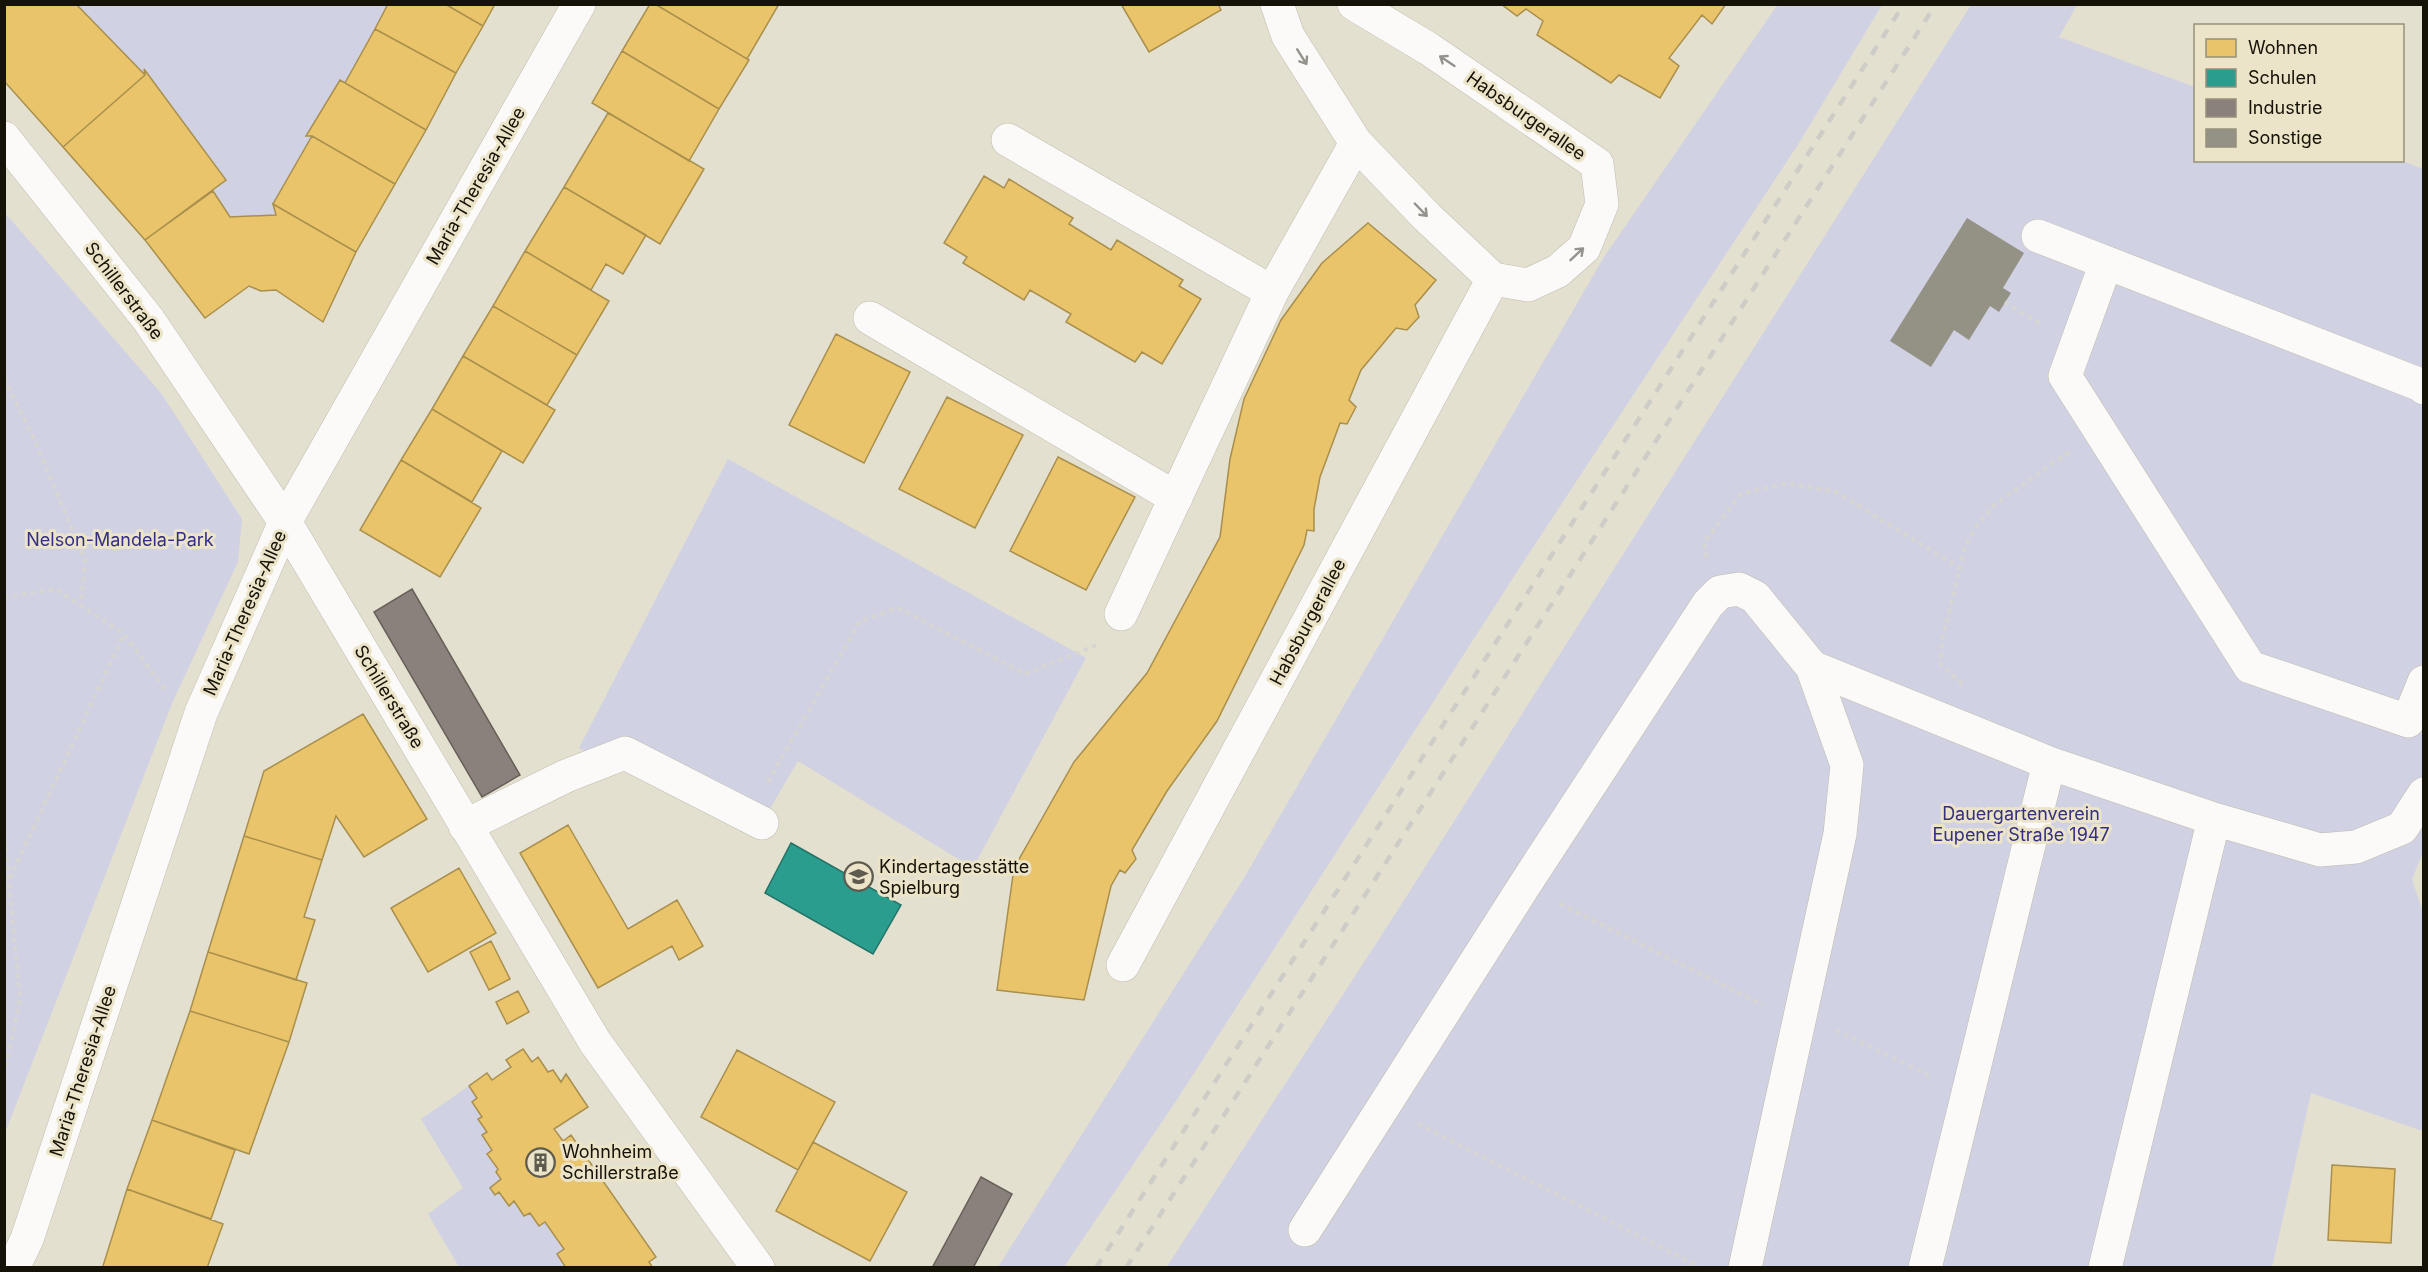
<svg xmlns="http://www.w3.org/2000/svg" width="2428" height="1272" font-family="Inter,sans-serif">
	<rect width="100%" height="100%" fill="#e4e0d0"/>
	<!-- green -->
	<path fill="#d0d1e3" d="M1778,4L1882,5L1799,143L1524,561L1178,1098L1064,1267H998L1244,878L1604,257Z
		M76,5H388L345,83L340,80L306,135L312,136L273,204L276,215L230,217L213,191L226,179L145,71V75Z
		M1971,5H2077L2059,37L2195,87L2196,160H2400L2423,169L2424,850L2412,879L2424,916L2423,1131L2311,1093L2272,1267L1166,1268L1401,905Z
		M5,213L161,393L242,519L238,562L173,701L5,1133Z
		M728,459L1086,658L973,868L798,761L754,836L579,748Z
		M469,1086L477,1098L472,1102L482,1117L478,1119L487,1132L501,1179L490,1188L495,1195L499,1192L509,1206L514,1201L524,1216L530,1213L539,1226L545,1222L564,1249L566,1267H459L428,1214L463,1188L421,1119Z"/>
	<!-- homes -->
	<path fill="#e9c46a" stroke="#a98f4d" stroke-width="1.5" d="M4,4H76L145,75L63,147L4,81Z
		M388,4H445L483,26L456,73L375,29Z
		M445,4H495L483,26Z
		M650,4H655L749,60L719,109L622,51Z
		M655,4H779L747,59Z
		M1121,4H1218L1221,10L1149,52Z
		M1501,4L1641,5L1726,4L1712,24L1702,15L1669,58L1679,66L1660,98L1619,75L1611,83L1537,35L1543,21L1526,9L1517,16Z
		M375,29L456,73L426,130L345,83Z
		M622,51L719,109L689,161L592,103Z
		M144,69L226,180L145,240L63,147L145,75Z
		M340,80L426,130L395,184L312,136H306Z
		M608,113L704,169L660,244L564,187Z
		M312,136L395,184L356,252L273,204Z
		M984,176L1004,188L1009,179L1073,218L1069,224L1111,250L1117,240L1183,280L1179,286L1201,299L1162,364L1142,352L1135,362L1066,322L1071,314L1030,290L1024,300L963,263L967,257L944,243Z
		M564,187L646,235L623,274L606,264L591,290L525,251Z
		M213,191L230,217L276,215L273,204L356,252L323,322L276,290L261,291L249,286L205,318L145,240Z
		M1368,223L1436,280L1415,305L1419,317L1407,330L1396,328L1361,370L1349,400L1356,407L1347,424L1340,423L1320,477L1314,509V531L1307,530L1304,545L1217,721L1167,791L1132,850L1136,859L1125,873L1120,870L1111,886L1084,1000L997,990L1014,868L1074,762L1147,673L1220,537L1230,459L1244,399L1281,320L1322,263Z
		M525,251L609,301L577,355L493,306Z
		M493,306L577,355L547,405L463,356Z
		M836,334L910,372L864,463L789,425Z
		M463,356L555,410L523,463L432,409Z
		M947,397L1023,435L975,528L899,489Z
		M432,409L502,451L472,502L401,460Z
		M1058,457L1135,497L1086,590L1010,551Z
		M401,460L481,508L440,577L360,530Z
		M363,714L427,819L364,857L336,816L322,860L244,836L264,771Z
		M568,825L628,929L677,900L703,946L679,960L672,946L598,988L520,853Z
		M244,836L322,860L304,917L315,920L296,980L208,952Z
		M459,868L496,933L428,972L391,908Z
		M491,941L510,979L489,990L470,952Z
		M208,952L307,983L289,1042L190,1011Z
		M518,991L529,1012L507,1024L496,1002Z
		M190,1011L289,1042L249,1154L152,1120Z
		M523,1049L532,1062L538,1057L548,1072L553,1070L561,1082L566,1074L588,1107L554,1129L563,1141L571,1135L656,1257L649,1262L653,1268H566L557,1254L564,1249L545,1222L539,1226L530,1213L524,1216L514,1201L509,1206L499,1192L495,1195L490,1188L501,1179L496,1172L498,1169L487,1154L492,1150L482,1135L487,1132L478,1119L482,1117L472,1102L477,1098L469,1086L487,1073L492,1080L511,1067L506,1060Z
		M737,1050L835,1102L798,1170L701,1117Z
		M152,1120L235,1150L211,1219L127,1189Z
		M813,1142L907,1192L870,1261L776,1211Z
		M2332,1165L2395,1169L2391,1243L2328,1240Z
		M127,1189L223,1224L207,1268H107L103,1266Z"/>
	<!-- schools -->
	<path fill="#2a9d8f" stroke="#247366" stroke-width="1.5" d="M791,843L901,905L873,954L765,893Z"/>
	<!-- industry -->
	<path fill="#8a817c" stroke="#676059" stroke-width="1.5" d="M412,589L520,775L482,797L374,612Z
		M981,1177L1012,1194L973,1268H932Z"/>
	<!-- building -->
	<path fill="#949185" d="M1967,218L2024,253L2003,288L2011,293L1999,312L1990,306L1969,340L1954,330L1931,367L1890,341Z"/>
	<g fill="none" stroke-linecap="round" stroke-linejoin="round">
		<defs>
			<path id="minor" d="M1277,4L1288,36L1356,143L1427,217L1493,279L1528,285L1558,271L1584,248L1602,204L1597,164L1429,49L1354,4
				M4,138L148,319L285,522L595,1042L758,1268
				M1008,140L1272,292
				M2038,236L2421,385L2424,388
				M2106,263L2065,376L2250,667L2408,721L2424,682
				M870,318L1176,498
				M1121,614L1272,292L1356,143
				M465,826L566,776L625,753L762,823
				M1123,965L1493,279
				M1305,1230L1524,886L1708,604L1720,592L1739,589L1755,597L1812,667L2049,763L2214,819L2320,850L2356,847L2402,828L2424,794
				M13,1268L27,1239L201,713L285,522L579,4
				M1745,1268L1840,834L1847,765L1812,667
				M1925,1268L2049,763
				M2105,1268L2214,819"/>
		</defs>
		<!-- minor casing -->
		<use href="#minor" stroke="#bfbcaf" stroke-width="34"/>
		<!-- path -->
		<path stroke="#d7d6d2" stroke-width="4" stroke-dasharray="4.5 4.5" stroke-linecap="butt" d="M2005,302L2042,325
			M4,378L34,439L85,560L81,606
			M1706,557L1704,542L1741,494L1787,483L1836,492L1960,568
			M4,597L56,589L124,634L168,694
			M1962,684L1941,665L1942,640L1960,568L1964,549L1974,529L1993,506L2069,452
			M768,782L860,621L898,608L1025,674L1099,644
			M4,830L20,999L4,1076
			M10,878L124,634
			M1560,904L1763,1005
			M1836,1030L1932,1077
			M1418,1124L1702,1268"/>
		<!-- minor -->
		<use href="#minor" stroke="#fbfaf8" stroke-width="33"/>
		<!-- rail -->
		<path stroke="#cdccc7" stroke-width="4.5" stroke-dasharray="10 10" stroke-linecap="butt" d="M1096,1268L1904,4
			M1126,1268L1936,4"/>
	</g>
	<!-- one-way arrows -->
	<defs><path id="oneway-shaft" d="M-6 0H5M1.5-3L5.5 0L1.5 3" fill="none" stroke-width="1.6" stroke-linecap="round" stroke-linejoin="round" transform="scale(1.5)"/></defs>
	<g stroke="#94928c">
		<use href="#oneway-shaft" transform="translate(1302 57) rotate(58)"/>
		<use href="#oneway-shaft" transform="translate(1447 61) rotate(-146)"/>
		<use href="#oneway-shaft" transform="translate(1421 210) rotate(46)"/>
		<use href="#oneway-shaft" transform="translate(1577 254) rotate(-43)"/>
	</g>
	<!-- icons -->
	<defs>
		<symbol id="school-ring" viewBox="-11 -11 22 22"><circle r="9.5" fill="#ece4c8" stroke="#5d5a4e" stroke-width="1.5"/><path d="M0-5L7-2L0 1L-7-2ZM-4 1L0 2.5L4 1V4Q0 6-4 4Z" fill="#5d5a4e"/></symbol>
		<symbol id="building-ring" viewBox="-11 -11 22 22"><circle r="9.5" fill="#ece4c8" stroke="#5d5a4e" stroke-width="1.5"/><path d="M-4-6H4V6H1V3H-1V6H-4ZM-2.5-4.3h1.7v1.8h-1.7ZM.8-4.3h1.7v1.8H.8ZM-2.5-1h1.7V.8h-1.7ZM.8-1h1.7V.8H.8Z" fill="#5d5a4e"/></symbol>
	</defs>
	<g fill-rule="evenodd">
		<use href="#school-ring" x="842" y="860" width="33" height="33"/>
		<use href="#building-ring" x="524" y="1146" width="33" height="33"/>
	</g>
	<g text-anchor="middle" stroke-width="6" stroke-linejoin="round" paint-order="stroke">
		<!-- street labels -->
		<g font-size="18" fill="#151208" stroke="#ece4c8">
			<text transform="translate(1526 116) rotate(35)" y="6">Habsburgerallee</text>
			<text transform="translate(476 186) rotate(-60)" y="6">Maria-Theresia-Allee</text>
			<text transform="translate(124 291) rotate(53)" y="6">Schillerstraße</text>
			<text transform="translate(245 613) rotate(-66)" y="6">Maria-Theresia-Allee</text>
			<text transform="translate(1308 622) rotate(-62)" y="6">Habsburgerallee</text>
			<text transform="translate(389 697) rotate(59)" y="6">Schillerstraße</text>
			<text transform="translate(83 1071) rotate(-72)" y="6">Maria-Theresia-Allee</text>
		</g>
		<!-- park labels -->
		<g font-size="18" fill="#332f83" stroke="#ece4c8">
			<text x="120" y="546">Nelson-Mandela-Park</text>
			<text x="2021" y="820">Dauergartenverein<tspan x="2021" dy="21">Eupener Straße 1947</tspan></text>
		</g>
		<!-- poi labels -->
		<g font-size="18" fill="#151208" stroke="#ece4c8" text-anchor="start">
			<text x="879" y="873">Kindertagesstätte<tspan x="879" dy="21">Spielburg</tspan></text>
			<text x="562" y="1158">Wohnheim<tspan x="562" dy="21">Schillerstraße</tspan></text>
		</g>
	</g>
	<!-- border -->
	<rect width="2428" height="1272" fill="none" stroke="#151208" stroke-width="12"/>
	<!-- legend -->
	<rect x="2194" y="24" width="210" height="138" fill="#ece4c8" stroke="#96907b" stroke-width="1.5"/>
	<rect x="2206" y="39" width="30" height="18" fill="#e9c46a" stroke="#96907b" stroke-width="1.5"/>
	<text x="2248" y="54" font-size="18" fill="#151208">Wohnen</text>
	<rect x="2206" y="69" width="30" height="18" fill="#2a9d8f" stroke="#96907b" stroke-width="1.5"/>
	<text x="2248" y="84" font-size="18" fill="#151208">Schulen</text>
	<rect x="2206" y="99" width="30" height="18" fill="#8a817c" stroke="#96907b" stroke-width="1.5"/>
	<text x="2248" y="114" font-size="18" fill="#151208">Industrie</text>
	<rect x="2206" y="129" width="30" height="18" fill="#949185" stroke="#96907b" stroke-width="1.5"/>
	<text x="2248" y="144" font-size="18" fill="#151208">Sonstige</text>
</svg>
